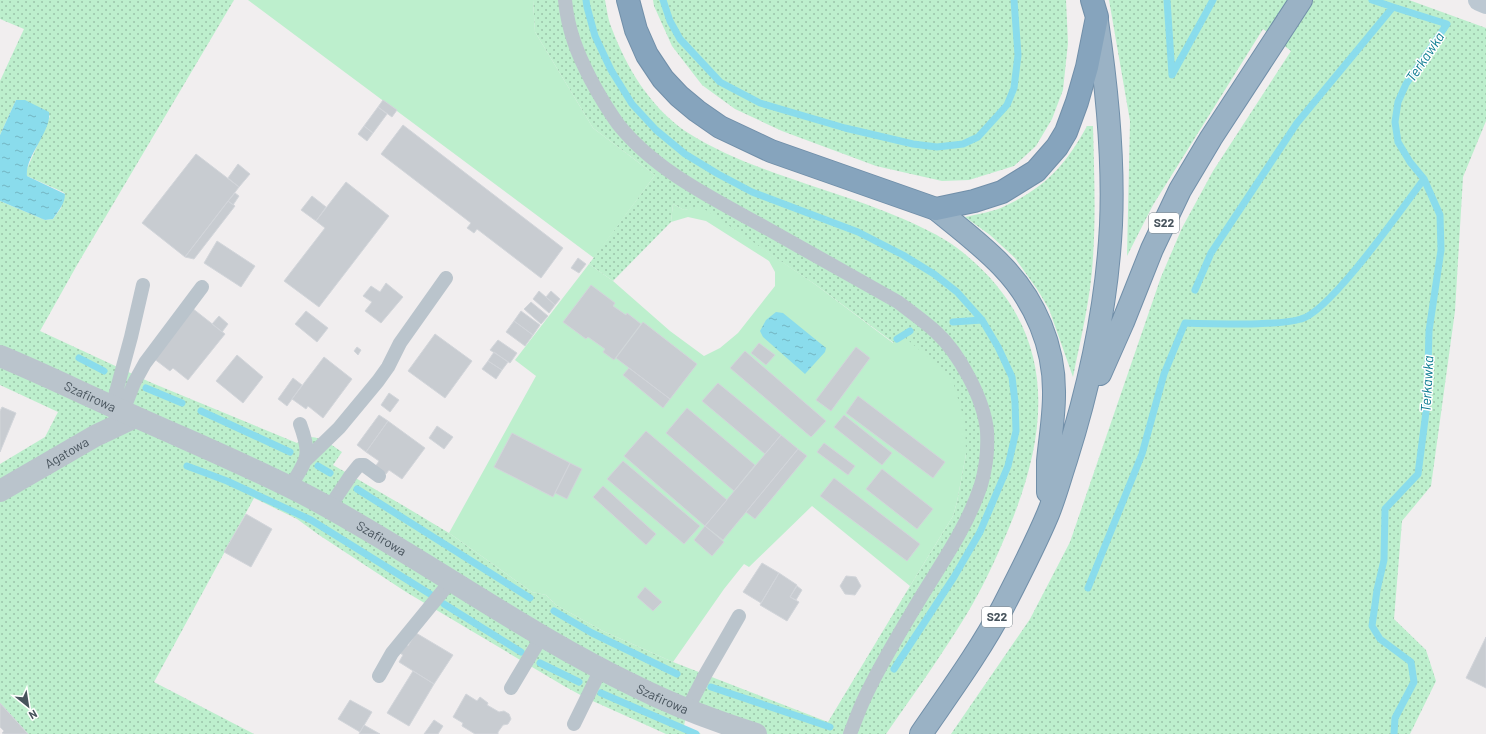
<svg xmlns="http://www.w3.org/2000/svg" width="1486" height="734" font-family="Barlow,sans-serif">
	<defs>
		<pattern id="grass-dots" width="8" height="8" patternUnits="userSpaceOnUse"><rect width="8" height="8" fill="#bdefcd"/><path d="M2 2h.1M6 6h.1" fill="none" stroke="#9bc4aa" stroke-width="1.8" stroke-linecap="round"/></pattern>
		<pattern id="water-ripples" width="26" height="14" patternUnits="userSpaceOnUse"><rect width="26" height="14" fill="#8adcec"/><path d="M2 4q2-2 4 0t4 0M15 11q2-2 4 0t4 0" fill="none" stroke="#73b5c2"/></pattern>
	</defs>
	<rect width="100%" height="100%" fill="#f1eeef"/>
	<!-- grass -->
	<path fill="url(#grass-dots)" d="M0,0H234L77,265L40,331L152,383L297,443C299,442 302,439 305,438C317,433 333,446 342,452L333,465L404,506L449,533L532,592L546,595L556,605L603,631L673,662L828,722L910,586L953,516L957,502L966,454L897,339L894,343L816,285L700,207L684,210L673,204L671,222L613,281L589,264L655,175L593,128L535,32L533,0H605C607,10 608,20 612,29C627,69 650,106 685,131C697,139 711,146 725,153C775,176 829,190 881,210C909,221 943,235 966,255C1063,336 1049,439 1002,544C990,572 976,600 960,625C937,662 911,698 886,734H756L687,710L684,726L701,734H666L586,698L564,686L406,592L319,535L297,519L254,498L154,682L254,734H28L0,703V464L45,437L58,412L0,385V201L45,220L53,219L61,208L65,194L63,192L27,176V169L50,116L16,100L0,135V81L24,29L0,19Z
		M653,0H1066L1068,43L1063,90L1052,119L1036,146L1014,166L969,180L942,181L876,166L782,131L735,109L702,85L672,46L654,6Z
		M1109,0H1409L1486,28V121L1463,177L1455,311L1431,486L1402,521L1394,619L1426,650L1436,681L1410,734H951L1030,619L1070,542L1161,277L1182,228L1213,171L1291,51L1263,29L1153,205L1127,256L1130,121Z
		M1087,126H1093C1094,170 1096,213 1093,257C1091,297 1081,337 1073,377L1049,309L1037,289L1015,258L990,235L965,217C978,214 994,212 1007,205C1046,187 1067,163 1087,126Z"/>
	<!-- green -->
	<path fill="#bdefcd" d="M248,0H533L535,32L593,128L655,175L594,258Z
		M673,204L684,210L700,206L816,285L893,343L901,334L940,368L953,382L965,422L966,454L957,502L953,516L910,586L812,506L749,567L744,564L724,589L673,662L603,631L556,605L546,595L532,592L449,533L536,376L515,360L589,264L613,281L670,331L704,356L720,348L738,333L775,286V272L769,261L706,221L688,217L671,222Z"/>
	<!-- water -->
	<path fill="url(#water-ripples)" d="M16,100H25L49,112C52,131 25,156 27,176L65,194C65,204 58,211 53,219L45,220L0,201V135Z
		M776,312L783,313L826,348L825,352L805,374L763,337L760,331L766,320Z"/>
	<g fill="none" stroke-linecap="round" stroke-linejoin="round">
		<!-- stream -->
		<path stroke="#8adcec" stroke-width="7" d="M586,0L587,7L595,36L611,70L632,104L656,130L685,154L718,174L752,192L858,232L903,255L934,274L957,292L982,320L998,347L1012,377L1015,402L1016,431L1008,466L980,532L954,577L894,669
			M663,0L670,21L680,39L720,82L760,103L845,128L913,144L937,147L963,144L978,137L1007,105L1014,88L1018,55L1014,0
			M1167,0L1172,75L1213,0
			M1393,7L1447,24L1406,84L1398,102L1395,122L1398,142L1410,162L1424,179L1440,215L1441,250L1429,331L1427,404L1418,474L1385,509L1384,560L1377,590L1372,626L1380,639L1411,662L1414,682L1395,718L1394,734
			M1195,290L1211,253L1297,123L1393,7L1372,0
			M953,322L982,320
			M897,339L910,331
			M79,358L104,371
			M146,388L182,403
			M201,411L290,452
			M187,466L227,481L311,520L430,594
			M318,466L330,473
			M357,489L530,598
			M1088,588L1142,454L1164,374L1185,323C1207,324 1228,324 1249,324C1266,323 1284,324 1301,319C1330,312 1403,207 1424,179
			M444,604L521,652
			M554,611L592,633L677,674
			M540,663L579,682
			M711,687L830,727
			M601,693L696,734"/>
	</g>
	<!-- building -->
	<path fill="#c8ccd1" stroke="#d2d5da" d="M383,100L397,110L392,117L378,107Z
		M378,107L387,114L373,133L364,126Z
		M403,125L563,248L541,278L477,229L474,233L467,228L471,223L381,154Z
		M364,126L373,133L367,141L358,134Z
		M196,154L239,187L185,257L142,223Z
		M238,164L250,174L239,187L228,178Z
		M346,182L389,216L319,307L284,281L325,228L316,221Z
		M235,193L239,196L233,205L228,201Z
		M312,196L326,207L316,221L301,210Z
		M228,201L235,206L194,259L185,257Z
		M217,241L255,266L241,287L204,263Z
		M578,258L586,264L579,273L571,268Z
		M386,283L403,297L381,323L365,311L372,302L363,296L371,286L380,292Z
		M591,285L615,303L613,306L626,315L627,313L641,324L614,360L603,352L605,349L588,337L586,339L563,322Z
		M539,291L555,305L549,313L533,299Z
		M551,291L560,299L555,305L546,297Z
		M531,302L548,316L541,324L524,309Z
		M192,308L225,334L188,380L173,368L170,371L153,358Z
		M306,311L328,328L317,342L295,324Z
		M521,311L540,325L533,335L514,321Z
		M219,316L228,324L222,332L212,324Z
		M514,321L533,335L525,346L506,332Z
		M643,322L697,364L670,399L616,358Z
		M435,334L472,361L445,398L408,371Z
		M498,340L517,353L510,363L490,350Z
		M759,343L775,355L766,365L751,353Z
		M357,347L361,350L358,355L354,351Z
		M856,347L870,358L831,411L816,400Z
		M745,351L826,421L811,437L730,368Z
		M494,352L508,362L502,370L488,361Z
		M237,355L263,377L243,403L216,381Z
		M324,357L352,379L323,418L308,406L306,409L292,399Z
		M488,361L502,370L496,379L482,369Z
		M629,368L670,399L663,408L623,375Z
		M293,378L302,385L287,406L278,399Z
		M718,383L781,435L765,454L702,401Z
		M389,393L399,400L390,412L381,405Z
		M858,396L945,462L933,478L846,413Z
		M2,407L16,413L0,452V411Z
		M687,408L755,465L734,491L666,433Z
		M379,415L388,421L366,452L357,445Z
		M844,415L892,453L882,465L834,427Z
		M388,421L425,448L402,479L389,470L386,474L375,467L379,461L366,452Z
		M437,426L453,437L444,449L429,438Z
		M646,431L727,500L705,526L624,456Z
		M512,433L570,463L553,497L494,467Z
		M781,435L798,449L723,540L705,526Z
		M824,443L855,466L848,475L817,452Z
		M798,449L807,456L755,519L746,512Z
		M623,461L700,526L684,544L607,479Z
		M570,463L582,469L567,499L555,493Z
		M882,469L933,509L917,529L866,489Z
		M834,478L920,544L907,561L820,496Z
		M603,486L656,534L646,545L593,497Z
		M246,514L272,529L251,567L224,552Z
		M705,526L724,542L712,556L694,540Z
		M762,563L779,573L761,603L743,592Z
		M779,573L797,585L790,597L799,602L787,621L760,605Z
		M846,576L856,577L861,586L855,595L845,594L840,586Z
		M797,586L802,590L796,600L790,597Z
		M645,587L662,602L653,611L637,597Z
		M416,633L453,655L434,684L399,662L403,655L398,652L404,643L408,646Z
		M1486,637V688L1466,678Z
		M413,671L434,684L409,726L387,713Z
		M466,694L477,701L480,697L488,703L487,705L499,712L504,711L509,714L511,719L508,724L503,725L498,732V734H475L462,726L463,723L453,717Z
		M350,700L372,712L360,732L338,719Z
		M0,703L28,734H4L2,733L4,731L0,727Z
		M434,720L443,726L438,734H424Z
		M364,725L380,734H359Z"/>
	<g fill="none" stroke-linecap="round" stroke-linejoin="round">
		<defs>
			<path id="trunk" d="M936,209C958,227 982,245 1002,266C1035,300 1055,347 1054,395C1054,417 1050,439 1048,461C1048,472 1048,482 1048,492
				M1100,374L1123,322L1152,249L1180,190L1211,138L1301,0
				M921,734C949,693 980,651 1003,607C1019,576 1035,545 1048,514C1055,497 1060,478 1066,460C1090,384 1107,305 1111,225C1114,157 1107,88 1097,21"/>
			<path id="motorway" d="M628,0L636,30L647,55L663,79L679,96L697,111L720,127L771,151L936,209L974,201L1002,192L1036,171L1057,147L1066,132L1077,102L1087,67L1097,17L1092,0"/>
		</defs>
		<!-- trunk casing -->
		<use href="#trunk" stroke="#718fa9" stroke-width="24"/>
		<!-- motorway casing -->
		<use href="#motorway" stroke="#718fa9" stroke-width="24"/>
		<!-- service -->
		<path stroke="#bac4cc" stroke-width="14" d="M565,0C568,30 577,53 591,80C599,95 608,110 618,124C656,172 716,200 768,229C812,254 855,278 898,302C911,312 924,321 936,332C959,353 984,399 987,431C988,448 986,468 981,485C968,525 943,561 921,597C902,629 882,661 866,695C860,707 855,721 850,734
			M112,407L131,337L143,285
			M123,411L134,383L145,363L202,287
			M306,460L339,428L378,381L388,367L400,343L446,278
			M290,487C307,459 312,457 300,424
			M329,508L351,475L359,465H364L379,476
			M379,676L392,653L451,581
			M511,688L542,636
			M687,710L705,675L739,616
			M574,724L601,669"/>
		<!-- minor -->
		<path stroke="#bac4cc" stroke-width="22" id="s1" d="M0,491L95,436L135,417"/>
		<!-- tertiary -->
		<path stroke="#bac4cc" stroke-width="22" id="s2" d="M0,356C46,375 90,397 136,417C196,444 259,470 317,501C426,560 526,634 637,687C675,706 715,721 756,734"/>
		<!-- secondary -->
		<path stroke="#bcc8d2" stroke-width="22" d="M1479,0L1486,3"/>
		<!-- trunk -->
		<use href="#trunk" stroke="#9ab2c5" stroke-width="22"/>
		<!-- motorway -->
		<use href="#motorway" stroke="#86a4bd" stroke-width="22"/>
	</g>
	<g text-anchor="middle" stroke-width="3" stroke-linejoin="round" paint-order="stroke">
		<!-- shield labels -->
		<g fill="#fff" stroke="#7e878d" stroke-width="1">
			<rect x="1149" y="213" width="30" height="20" rx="3"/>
			<rect x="982" y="607" width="30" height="20" rx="3"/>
		</g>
		<g font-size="12" font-weight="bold" fill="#47535c">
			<text x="1164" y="227">S22</text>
			<text x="997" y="621">S22</text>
		</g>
		<!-- street labels -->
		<g font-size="13" fill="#47535c" stroke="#fff">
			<text dy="5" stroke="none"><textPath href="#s2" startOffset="99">Szafirowa</textPath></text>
			<text dy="5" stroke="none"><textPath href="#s1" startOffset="77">Agatowa</textPath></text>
			<text dy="5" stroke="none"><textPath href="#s2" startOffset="423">Szafirowa</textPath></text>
			<text dy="5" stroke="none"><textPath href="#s2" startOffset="747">Szafirowa</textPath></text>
		</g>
		<!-- water labels -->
		<g font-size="14" font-style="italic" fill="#0e7d92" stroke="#fff">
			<text transform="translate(1425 57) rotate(-56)" y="5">Terkawka</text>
			<text transform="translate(1427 384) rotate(-87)" y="5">Terkawka</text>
		</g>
	</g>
	<!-- north arrow -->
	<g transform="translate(28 706) rotate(150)" stroke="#ffffff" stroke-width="3" paint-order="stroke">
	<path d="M0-3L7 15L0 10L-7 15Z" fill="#47535c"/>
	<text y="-6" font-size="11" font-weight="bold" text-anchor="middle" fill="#47535c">N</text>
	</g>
</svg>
